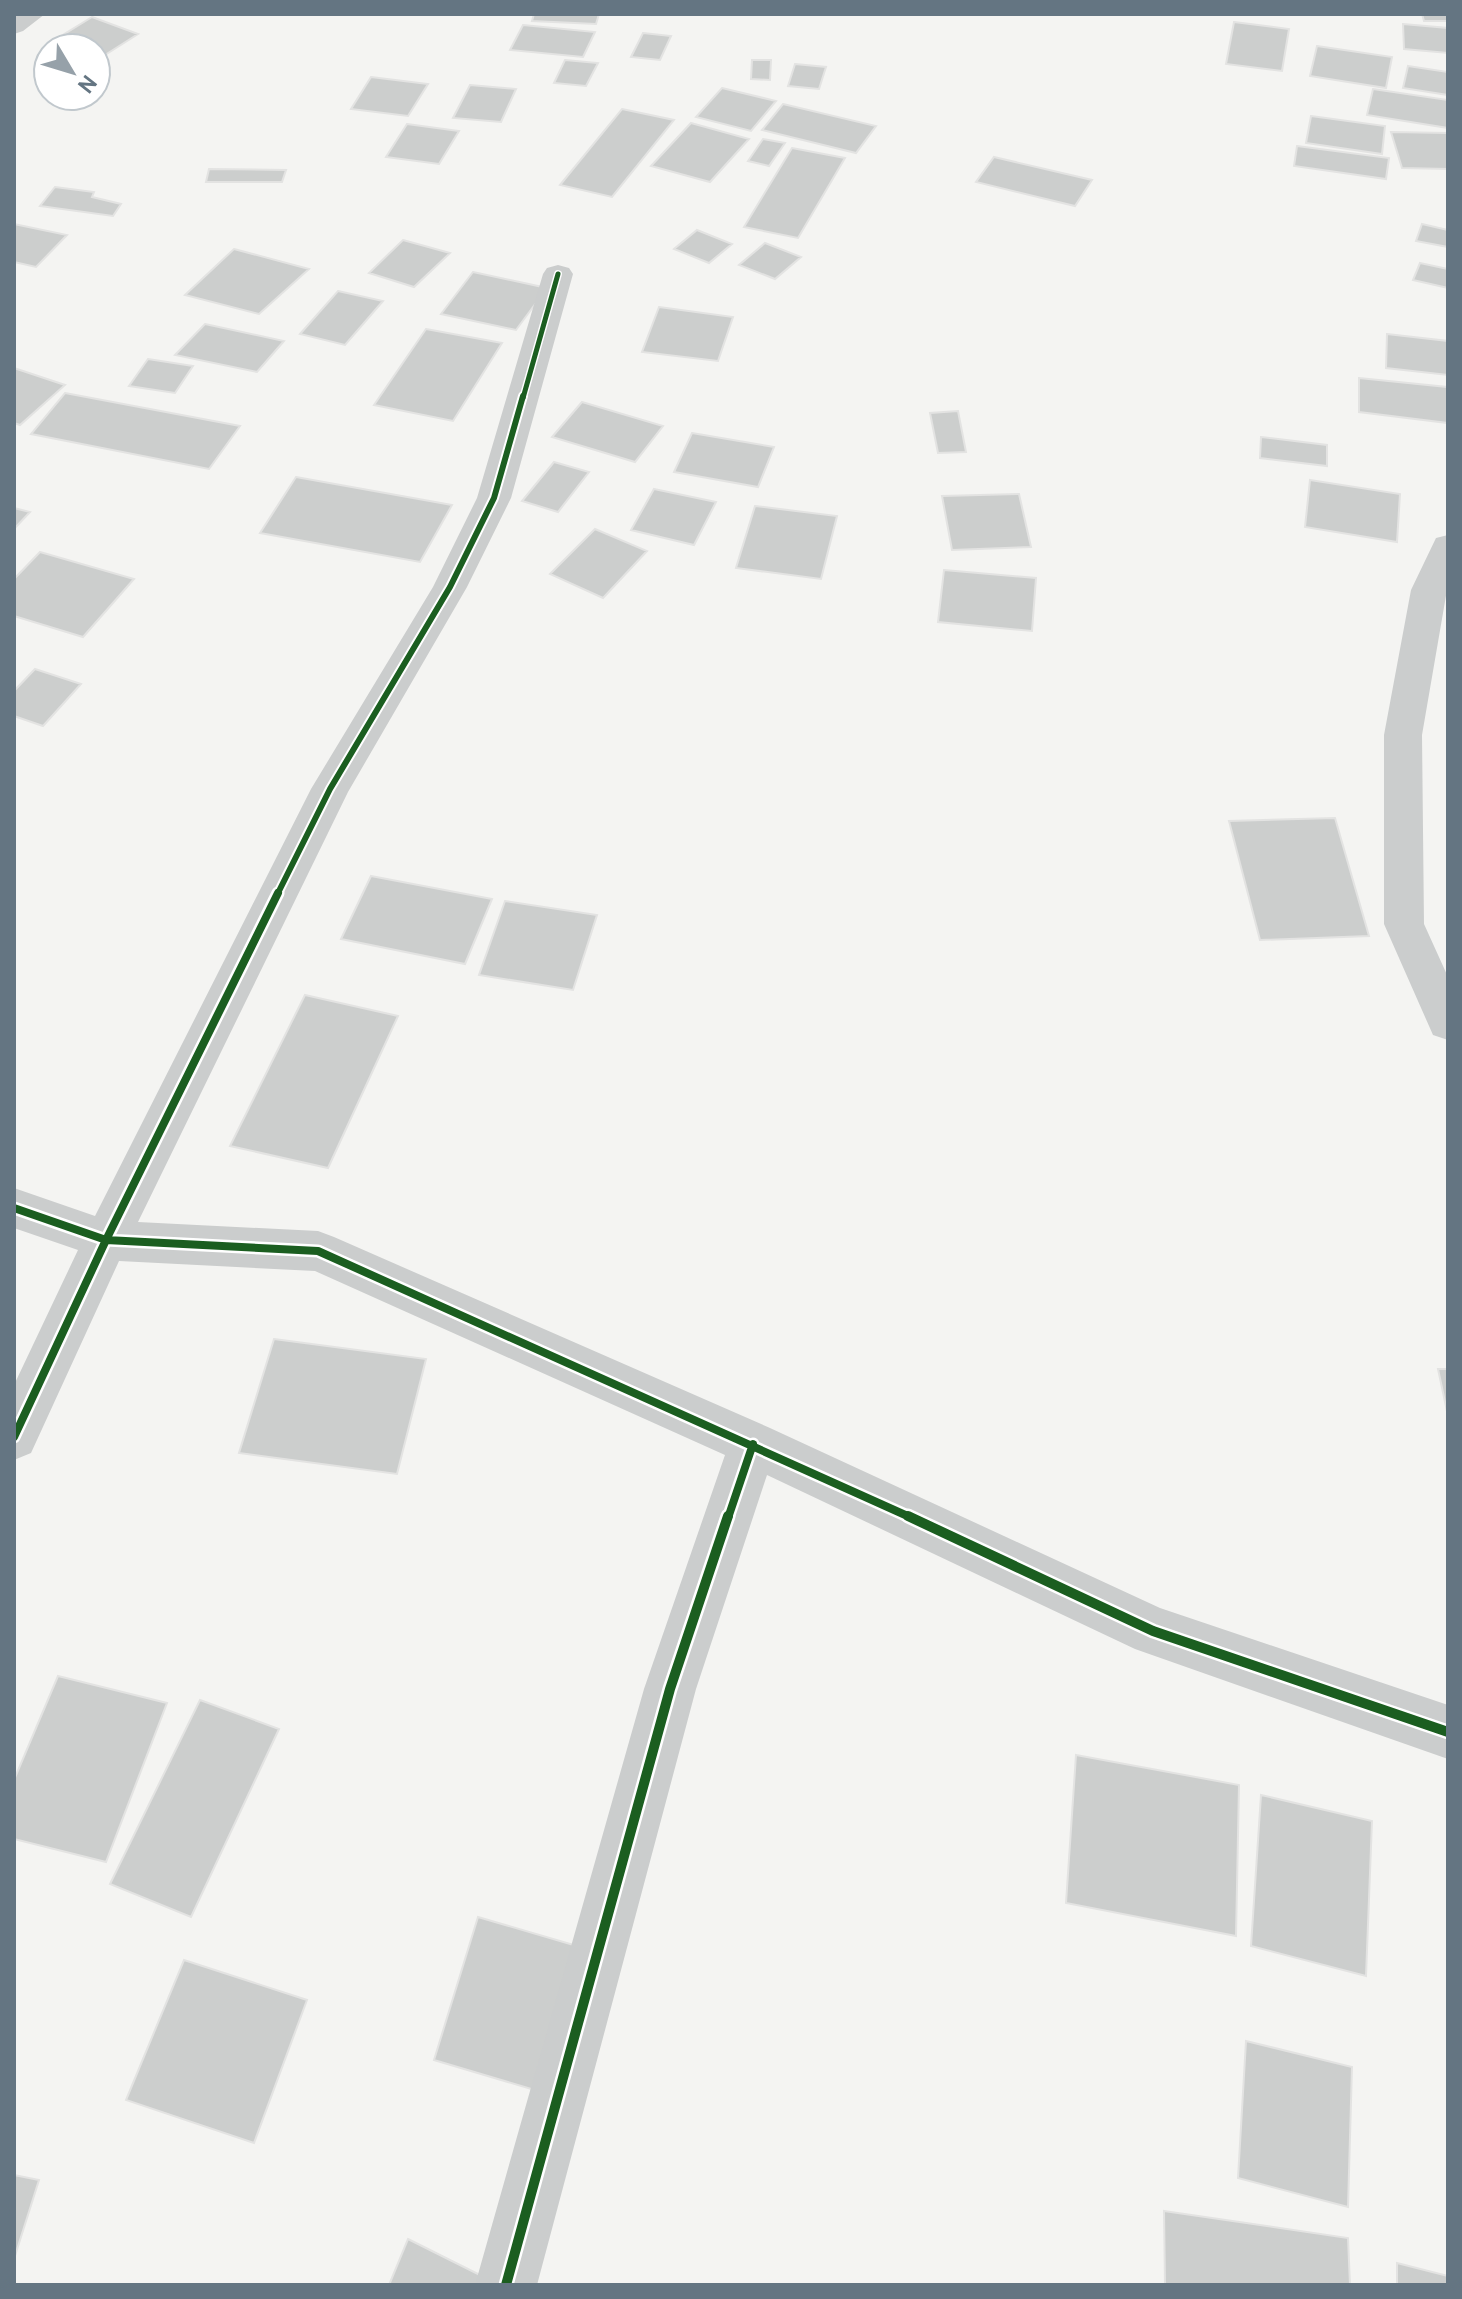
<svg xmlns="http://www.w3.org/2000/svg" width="1462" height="2299" font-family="Overpass,sans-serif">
	<rect width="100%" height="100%" fill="#f4f4f2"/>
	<!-- building -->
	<path fill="#cccecd" stroke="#e3e3e2" stroke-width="2" d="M534,14H599L596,24L532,21Z
		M1422,14H1448V21H1424Z
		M92,17L138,34L105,55L96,52V48L58,38Z
		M1234,22L1289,29L1282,71L1226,64Z
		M1403,24L1448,28V53L1404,49Z
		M523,25L595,32L583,57L510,50Z
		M643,33L671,36L660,60L631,57Z
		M1317,46L1392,57L1386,88L1310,76Z
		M565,60L598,63L586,86L554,83Z
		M752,60H771L770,80L751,79Z
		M795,64L826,67L819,89L788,86Z
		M1408,66L1448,72V95L1403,88Z
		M371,77L428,84L408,116L351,109Z
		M470,85L516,89L501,122L453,118Z
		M722,88L776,101L751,131L696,117Z
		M1373,89L1448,100V128L1367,115Z
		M783,104L876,126L856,153L762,130Z
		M622,109L674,120L612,197L560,185Z
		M1311,116L1385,126L1382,154L1306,143Z
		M691,123L749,139L710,182L651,166Z
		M407,124L459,131L439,164L386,157Z
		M1391,132L1448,133V169L1402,168Z
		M763,139L785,143L769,166L748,161Z
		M1297,146L1389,158L1386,179L1294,166Z
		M792,148L845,158L798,238L744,227Z
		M994,157L1092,180L1075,206L976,182Z
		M209,169L286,170L282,182H206Z
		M55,187L94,192L92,197L121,204L113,216L40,206Z
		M14,224L67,235L36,267L14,262Z
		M1422,224L1448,230V247L1416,241Z
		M697,230L732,244L709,263L674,249Z
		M403,240L450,253L414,287L369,273Z
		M765,243L801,257L775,279L739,265Z
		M234,249L309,269L259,314L185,295Z
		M1420,263L1448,269V288L1413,280Z
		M473,272L547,288L516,330L441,314Z
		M338,291L383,301L345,345L300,334Z
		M659,307L733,317L718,361L642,352Z
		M205,324L284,341L257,372L175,355Z
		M426,329L502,343L453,421L374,405Z
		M1387,334L1448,341V375L1386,368Z
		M148,359L193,366L175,393L129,386Z
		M14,368L65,385L20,425L14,423Z
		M1359,378L1447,387L1448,423L1359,412Z
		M65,393L240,426L209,469L31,434Z
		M582,402L663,426L635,462L552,437Z
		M958,411L966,452L938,453L930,413Z
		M692,433L774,447L758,487L674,472Z
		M1261,437L1327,445V466L1260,458Z
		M554,462L589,472L558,512L522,501Z
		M296,477L452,505L420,562L260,533Z
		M1310,480L1400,494L1397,542L1305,527Z
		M654,489L716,502L694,545L631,530Z
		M1019,494L1031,547L952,550L942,496Z
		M755,506L837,516L821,579L736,568Z
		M14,508L30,512L14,529Z
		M595,529L647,551L603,598L550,574Z
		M40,552L134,579L83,637L14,616V579Z
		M944,570L1036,578L1032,631L938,622Z
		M35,669L81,684L43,726L14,716V691Z
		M1335,818L1369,936L1260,940L1229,821Z
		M371,876L492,899L465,964L341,939Z
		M505,901L597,915L573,990L479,975Z
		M305,995L398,1016L328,1168L230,1146Z
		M274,1339L426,1359L397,1474L239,1453Z
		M1438,1369H1448V1416Z
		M58,1676L167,1703L106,1862L14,1839V1780Z
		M200,1700L279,1729L191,1917L110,1884Z
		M1076,1755L1239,1785L1236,1936L1066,1903Z
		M1261,1795L1372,1821L1366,1976L1251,1946Z
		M478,1917L577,1946L538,2091L434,2060Z
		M184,1960L307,2000L254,2143L126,2100Z
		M1246,2041L1352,2067L1348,2207L1238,2178Z
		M14,2175L39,2180L14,2259Z
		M1164,2211L1348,2238L1350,2285H1165Z
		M408,2239L482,2276L478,2285H389Z
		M1397,2263L1448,2276V2285H1397Z"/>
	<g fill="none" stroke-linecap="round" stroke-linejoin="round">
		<!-- minor -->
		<path fill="#cbcdcd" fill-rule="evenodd" d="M14,14H45L23,31L14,34Z
			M558,265L569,268L573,274L511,498L467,587L348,792L138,1222L318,1231L334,1237L770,1428L1160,1608L1448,1705V1759L1135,1649L767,1475L696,1689L537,2285H475L644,1689L725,1455L315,1271L119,1261L31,1453L14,1460V1385L78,1250L14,1228V1188L95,1216L311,789L433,587L477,498L543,274L547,268Z
			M1448,535V584L1422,735L1424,924L1448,977V1040L1433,1035L1384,924V735L1411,590L1436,538Z"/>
		<defs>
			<path id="cycleway-far3" d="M523,398L558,274"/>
			<path id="cycleway-far2" d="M277,895L330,789L450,587L494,498L523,396"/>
			<path id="cycleway-far1" d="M14,1208L106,1240L318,1251L912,1518
				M14,1437L106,1240L278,893
				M728,1518L753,1444"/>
			<path id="cycleway" d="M908,1516L1153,1631L1448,1732
				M506,2285L670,1689L728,1516"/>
		</defs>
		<!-- cycleway-far3 casing -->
		<use href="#cycleway-far3" stroke="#fff" stroke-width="8"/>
		<!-- cycleway-far2 casing -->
		<use href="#cycleway-far2" stroke="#fff" stroke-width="10"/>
		<!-- cycleway-far1 casing -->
		<use href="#cycleway-far1" stroke="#fff" stroke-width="13"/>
		<!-- cycleway casing -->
		<use href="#cycleway" stroke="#fff" stroke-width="15"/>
		<!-- cycleway-far3 -->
		<use href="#cycleway-far3" stroke="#1b5e20" stroke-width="5"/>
		<!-- cycleway-far2 -->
		<use href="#cycleway-far2" stroke="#1b5e20" stroke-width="6"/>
		<!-- cycleway-far1 -->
		<use href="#cycleway-far1" stroke="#1b5e20" stroke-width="8"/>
		<!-- cycleway -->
		<use href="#cycleway" stroke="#1b5e20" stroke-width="10"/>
	</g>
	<!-- border -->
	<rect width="1462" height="2299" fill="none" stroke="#647582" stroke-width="32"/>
	<!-- north arrow -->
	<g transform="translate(72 72) rotate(128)"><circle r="38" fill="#ffffff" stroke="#c1c8cd" stroke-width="2"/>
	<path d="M0-6L14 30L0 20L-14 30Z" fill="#96a1a9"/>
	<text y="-12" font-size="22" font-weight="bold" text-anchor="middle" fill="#647582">N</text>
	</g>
</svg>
